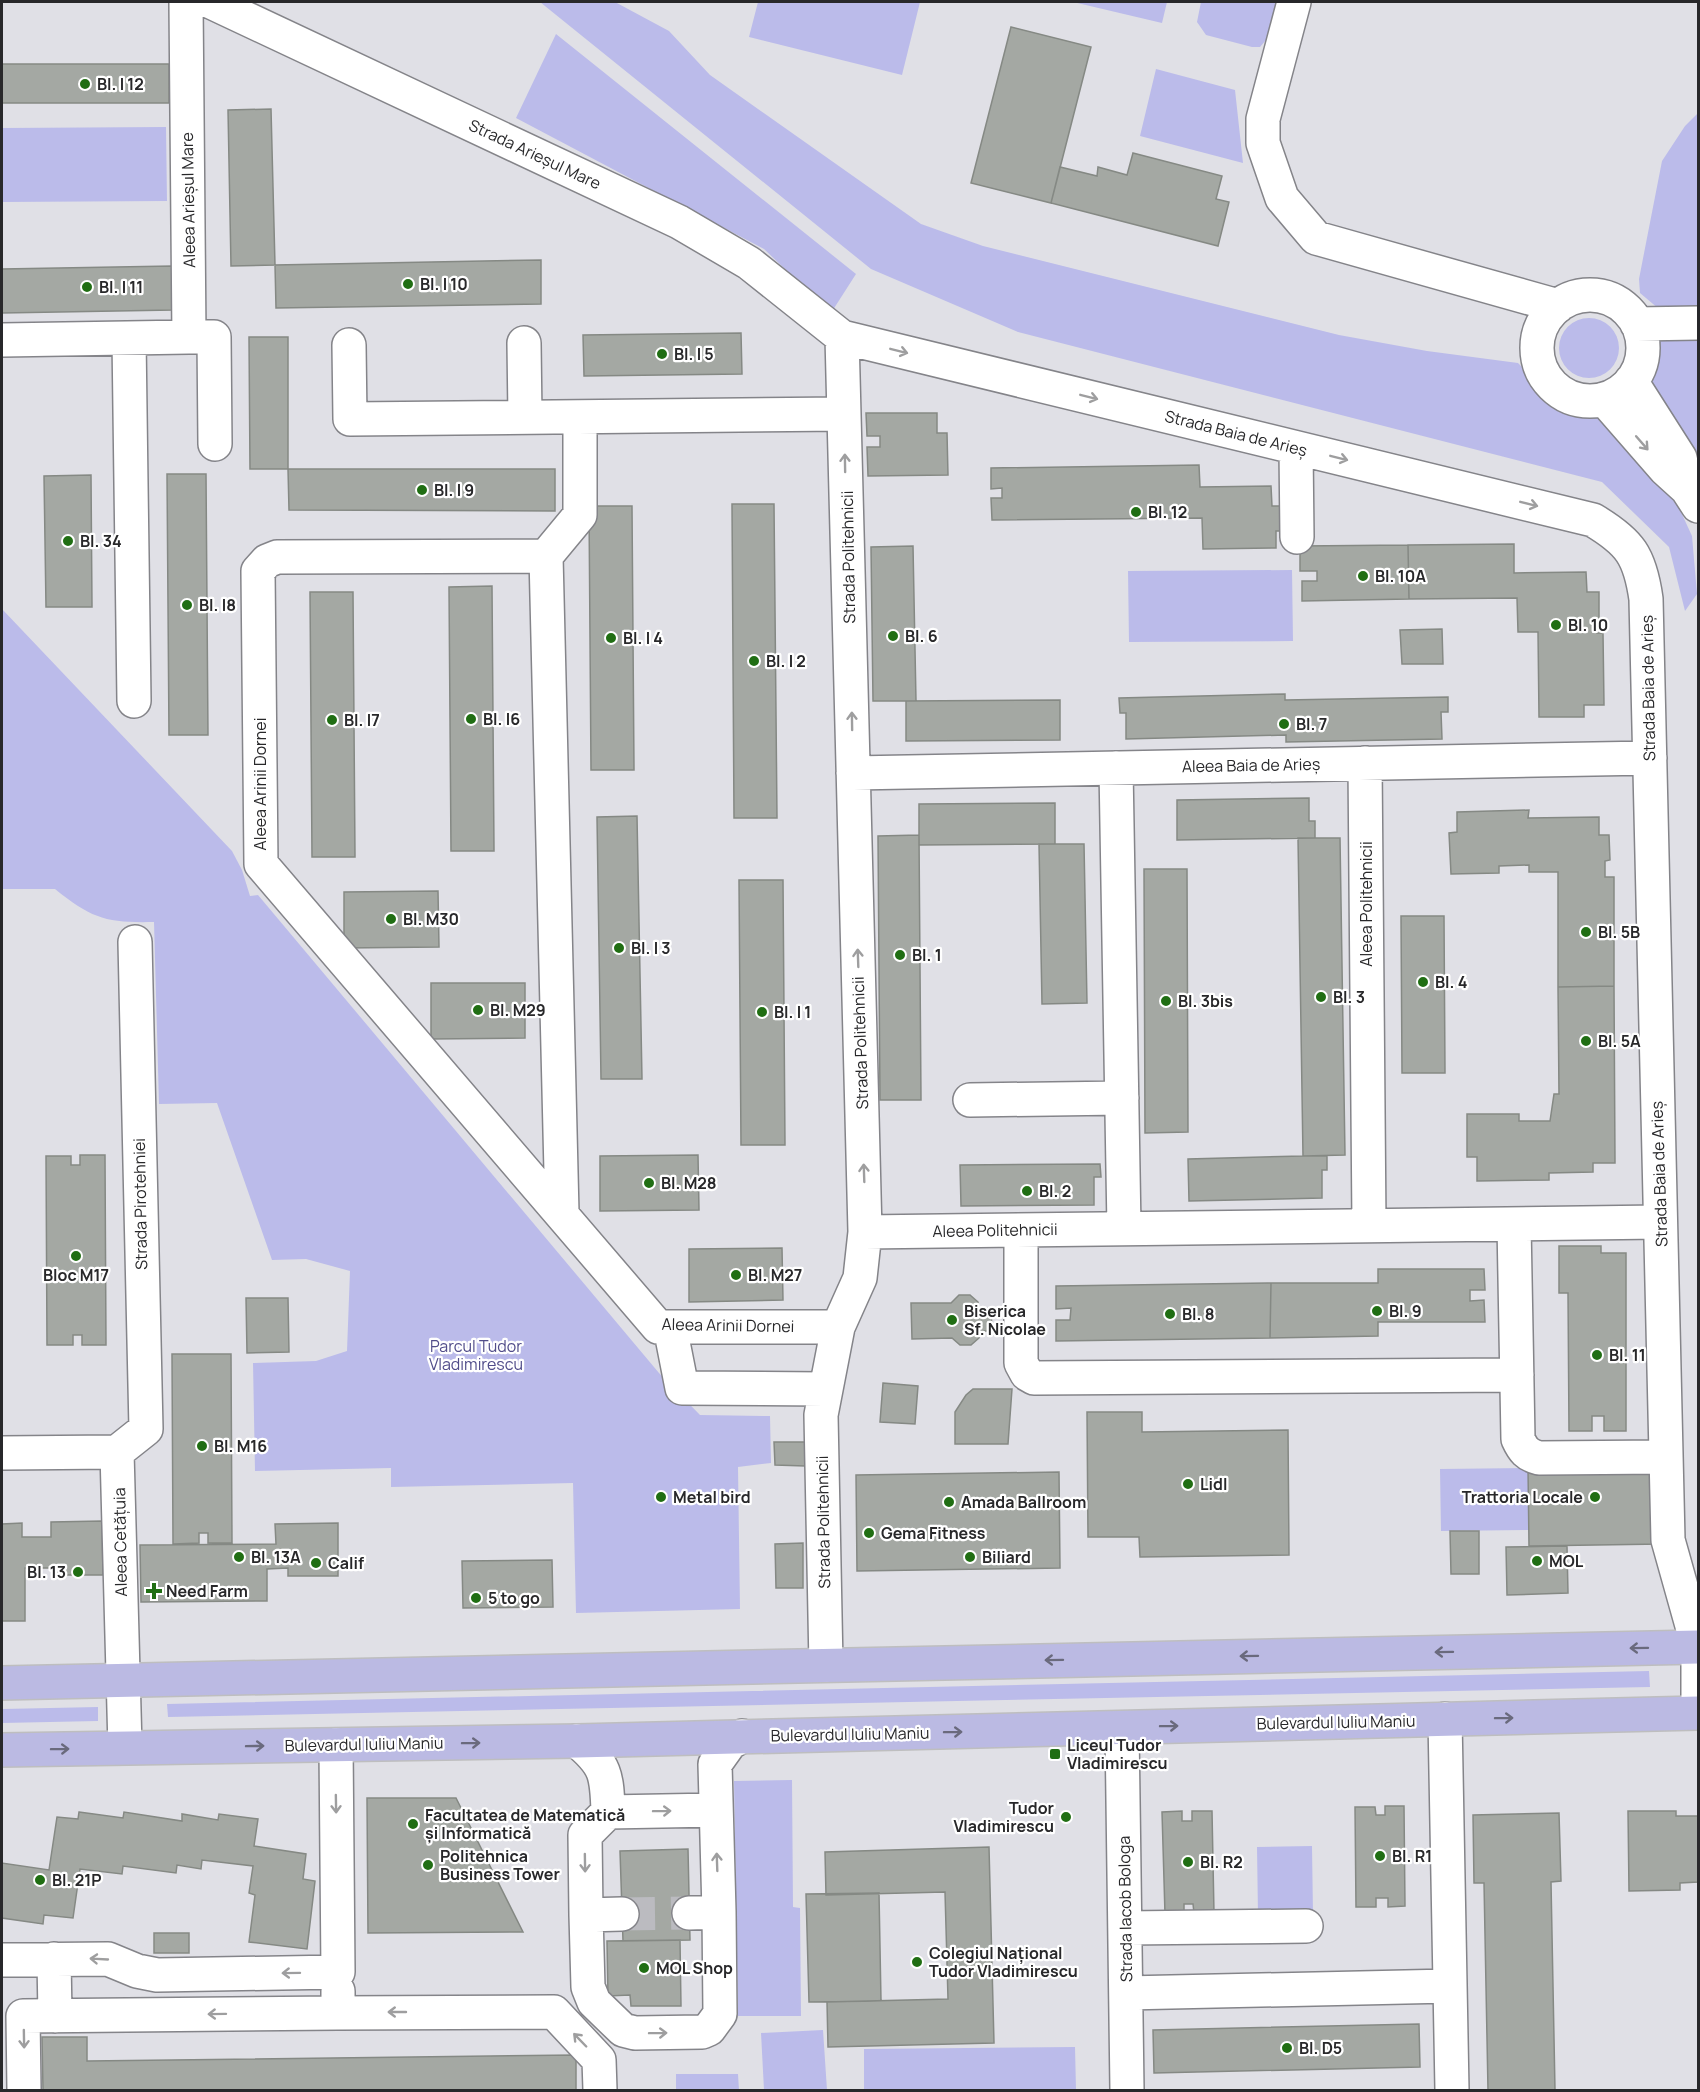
<svg xmlns="http://www.w3.org/2000/svg" width="1700" height="2092" font-family="Manrope,sans-serif">
	<rect width="100%" height="100%" fill="#e0e0e6"/>
	<!-- green -->
	<path fill="#bbbbea" d="M540,2H615L669,31L710,75L921,224L983,246L1339,335L1427,351L1518,363L1541,386L1563,400L1596,409L1675,499L1692,536L1697,594L1685,611L1669,547L1602,482L1018,332L871,269Z
		M758,2H920L902,75L749,37Z
		M1073,2H1167L1162,23Z
		M1201,2H1280L1272,33L1260,47H1252L1206,35L1197,22Z
		M556,34L856,274L831,313L764,249L516,118Z
		M1156,69L1235,90L1243,163L1140,136Z
		M1698,113V308L1659,309L1640,293L1639,279L1662,161L1685,126Z
		M166,127L167,201L2,202V128Z
		M1559 348a30 30 0 1 1 60 0a30 30 0 1 1-60 0Z
		M1658,337H1698V482L1643,372L1649,343Z
		M1292,570L1293,641L1129,642L1128,571Z
		M2,609L232,851L242,870L250,896L258,895L659,1373L700,1415L770,1416L771,1463L738,1467L740,1609L576,1613L573,1483L391,1487V1468L255,1471L253,1363L316,1361L347,1351L350,1271L306,1259L272,1260L217,1103L159,1104L154,922C107,923 92,919 55,889H2Z
		M1528,1468L1529,1530L1441,1531L1440,1469Z
		M1649,1671L1650,1687L168,1717L167,1704Z
		M98,1707V1721L2,1723V1709Z
		M792,1780L793,1907L800,1908L801,2016H738L734,1781Z
		M1312,1846L1313,1915L1258,1916L1257,1847Z
		M823,2030L827,2090H764L761,2033Z
		M1075,2047L1076,2090H864V2049Z
		M676,2074H738L739,2090H676Z"/>
	<!-- building -->
	<path fill="#a4a8a3" stroke="#858984" stroke-width="1.5" d="M1011,27L1091,47L1051,203L971,183Z
		M2,64H169V103H2Z
		M271,109L275,265L231,266L228,110Z
		M1133,153L1222,176L1216,199L1229,202L1218,246L1051,203L1060,167L1097,176L1098,167L1127,175Z
		M541,260V304L276,308L275,265Z
		M172,266L173,310L2,313V269Z
		M741,333L742,374L584,376L583,335Z
		M249,337H288V469H250Z
		M866,413H937V433H947L948,475L868,476L867,447H880V436H867Z
		M1199,465L1200,487L1271,486L1272,506H1281V531H1276V548L1203,549L1202,518L992,520L991,498H1002V488L991,489V468Z
		M288,469H555V511L289,510Z
		M167,474H206L208,735H169Z
		M91,475L92,607H46L44,476Z
		M732,504H774L777,818H734Z
		M589,506H632L634,770H591Z
		M1514,544V573L1586,572L1587,592H1599V619H1594V633H1603L1604,705H1584V717H1539L1538,632H1518L1517,598L1409,599L1408,545Z
		M1408,545L1409,599L1302,601V581H1317V571H1300V546Z
		M913,546L916,701H873L871,547Z
		M492,586L494,851H451L449,587Z
		M310,592H353L355,857H312Z
		M1442,629L1443,664H1402L1400,630Z
		M1285,694V700L1448,697V712H1441L1442,739L1286,742V735L1126,739V713H1120L1119,698Z
		M1060,700V740L906,741V701Z
		M1309,798V821H1315V838L1177,840V800Z
		M1055,803V844L919,845V804Z
		M1529,810L1528,818L1599,817V835H1609L1610,860L1605,861V877H1614V986L1558,987V872H1529V865L1499,866V873L1451,874L1449,833L1457,832V812Z
		M637,816L642,1079H601L597,817Z
		M919,835L921,1100H880L878,836Z
		M1298,838H1340L1345,1155L1303,1156Z
		M1039,844H1084L1087,1003L1042,1004Z
		M1144,869H1187L1188,1132L1145,1133Z
		M739,880H783L785,1145H741Z
		M438,891L439,947L344,948V892Z
		M1401,916H1444L1445,1073H1402Z
		M431,983H525V1038L431,1039Z
		M1614,986L1615,1163H1593V1172L1549,1173V1180L1477,1181V1157H1467V1114H1519V1121H1550L1554,1094H1559L1558,987Z
		M80,1155H105L106,1345H82V1335H73V1345H47L46,1156H71V1165H80Z
		M698,1155L699,1210L600,1211V1156Z
		M1303,1156H1327V1170H1322V1198L1189,1201L1188,1159Z
		M1100,1164L1101,1177H1094V1205L961,1206L960,1165Z
		M1559,1246H1601V1253H1626V1431H1604V1416H1592V1431H1569L1568,1293H1559Z
		M782,1248L783,1300L689,1302V1249Z
		M1378,1269H1484L1485,1290H1470V1301L1484,1300L1485,1322H1378V1336L1270,1338L1271,1283H1378Z
		M1268,1283H1271L1270,1338L1056,1341V1320H1070L1071,1308L1056,1309V1286Z
		M959,1295H970L978,1302V1308H991L992,1331H979V1338L971,1345H960L952,1338L912,1339L911,1303H951Z
		M246,1298H288L289,1352L247,1353Z
		M172,1354H231L232,1543H208V1533H199V1543L173,1544Z
		M883,1383L918,1386L915,1424L880,1422Z
		M973,1389H1012L1008,1444H955V1412L966,1395Z
		M1087,1412H1142V1432L1288,1430L1289,1555L1140,1557L1139,1537H1088Z
		M774,1442H805V1466L775,1465Z
		M1528,1468H1661L1662,1544L1529,1546Z
		M1059,1472L1060,1568L857,1571L856,1475Z
		M102,1521L103,1575H53L52,1568H25V1621H2V1524L22,1523V1537H51V1522Z
		M338,1523V1576H288V1568L267,1569V1601L141,1602L140,1545L276,1544L275,1524Z
		M1450,1531H1479V1574H1451Z
		M803,1543V1588H776L775,1544Z
		M1567,1546L1568,1593L1507,1595L1506,1547Z
		M552,1560L553,1607L463,1608L462,1561Z
		M367,1798H456L523,1932L368,1933Z
		M1385,1806H1404L1405,1906L1388,1907V1898H1376V1907H1356L1355,1807H1375L1376,1815H1385Z
		M1182,1811V1821H1192V1811H1212L1214,1913H1194L1193,1904H1184V1913L1165,1914L1162,1812Z
		M1628,1811H1676V1816H1698V1882L1680,1883V1890L1629,1891Z
		M79,1812L123,1818L124,1812L182,1821V1814L218,1820L219,1814L258,1819L254,1846L306,1854L303,1879L315,1881L307,1949L249,1942L255,1895L249,1893L253,1866L202,1860L201,1869L177,1865L176,1873L123,1866L122,1874L80,1869L73,1918L44,1915L43,1924L2,1918V1863L49,1870L57,1817L78,1819Z
		M1559,1813L1561,1881L1551,1882L1555,2090H1488L1484,1883H1474L1473,1815Z
		M989,1847L994,2043L828,2047L827,2002L948,1999L945,1892L826,1895L825,1852Z
		M688,1849L690,1940L623,1941L620,1851Z
		M879,1893L881,2001L809,2002L806,1894Z
		M154,1933H189V1953H154Z
		M680,1940L681,2006H631L630,1995L608,1996L607,1941Z
		M1419,2024L1420,2067L1154,2073L1153,2030Z
		M42,2037H87V2061L576,2055V2090H43Z"/>
	<g fill="none" stroke-linecap="round" stroke-linejoin="round">
		<!-- minor-tunnel -->
		<path stroke="#bbbbc0" stroke-width="33" stroke-dasharray="33 16" stroke-linecap="butt" d="M622,1914L689,1913"/>
		<defs>
			<path id="minor" d="M211,2L679,222L749,263L842,337L1593,520C1630,542 1640,556 1646,599L1668,1540L1698,1647V1707
				M1294,2L1263,119V143L1282,198L1316,238L1558,306
				M1537 348a53 53 0 1 1 106 0a53 53 0 1 1-106 0Z
				M1637,324L1698,323
				M189,337H214L215,444
				M129,338L134,701
				M2,340L189,337L186,2
				M524,343L525,417
				M349,345L350,419L844,414
				M1631,381L1680,458L1684,475
				M1604,399L1665,469L1687,489L1698,506
				M1296,448L1297,537
				M546,556L277,557L267,561L258,571L261,864L658,1327H838
				M1365,763L1369,1225
				M1116,768L1124,1228
				M853,773L1650,758
				M970,1100L1122,1098
				M562,1213L546,556L580,515V417
				M1514,1224L1518,1439C1523,1450 1527,1455 1539,1458L1665,1457
				M1021,1230V1363L1027,1374L1034,1378L1517,1375
				M865,1232L1660,1222
				M670,1327L682,1388L824,1389
				M117,1452L146,1429L135,942
				M117,1452L125,1747
				M2,1453L117,1452
				M826,1665L821,1415L838,1327L860,1278L865,1232L842,337
				M1445,1719L1452,2090
				M1122,1728L1127,2090
				M577,1741C606,1765 607,1775 608,1812L585,1835L586,1915L622,1914
				M608,1812L716,1810
				M689,1913L719,1912L715,1764L730,1743L742,1736
				M586,1915L588,1987L594,2002L623,2030L635,2033L702,2032L709,2029L720,2014L719,1912
				M1125,1928L1306,1926
				M54,1959L55,2016
				M2,1960L108,1959L137,1971L157,1975L338,1972L336,1745
				M338,1991V2013L554,2012L599,2060L600,2090
				M1126,1993L1450,1986
				M24,2090L23,2016L338,2013"/>
			<path id="major" d="M2,1683L1698,1647
				M2,1750L577,1741L1698,1713"/>
		</defs>
		<!-- minor casing -->
		<use href="#minor" stroke="#848489" stroke-width="36"/>
		<!-- major casing -->
		<use href="#major" stroke="#bebebf" stroke-width="36"/>
		<!-- minor -->
		<use href="#minor" stroke="#fff" stroke-width="33"/>
		<!-- major -->
		<use href="#major" stroke="#bbbae3" stroke-width="33"/>
	</g>
	<!-- one-way arrows -->
	<defs><path id="oneway-shaft" d="M-6 0H5M1.5-3L5.5 0L1.5 3" fill="none" stroke-width="1.6" stroke-linecap="round" stroke-linejoin="round" transform="scale(1.5)"/></defs>
	<g stroke="#9e9e9f">
		<use href="#oneway-shaft" transform="translate(899 351) rotate(14)"/>
		<use href="#oneway-shaft" transform="translate(1089 397) rotate(14)"/>
		<use href="#oneway-shaft" transform="translate(1642 443) rotate(49)"/>
		<use href="#oneway-shaft" transform="translate(1339 458) rotate(14)"/>
		<use href="#oneway-shaft" transform="translate(845 463) rotate(-91)"/>
		<use href="#oneway-shaft" transform="translate(1529 504) rotate(14)"/>
		<use href="#oneway-shaft" transform="translate(852 721) rotate(-91)"/>
		<use href="#oneway-shaft" transform="translate(858 958) rotate(-92)"/>
		<use href="#oneway-shaft" transform="translate(864 1173) rotate(-92)"/>
		<use href="#oneway-shaft" transform="translate(336 1804) rotate(89)"/>
		<use href="#oneway-shaft" transform="translate(662 1811) rotate(-1)"/>
		<use href="#oneway-shaft" transform="translate(717 1862) rotate(-92)"/>
		<use href="#oneway-shaft" transform="translate(585 1863) rotate(89)"/>
		<use href="#oneway-shaft" transform="translate(99 1959) rotate(-177)"/>
		<use href="#oneway-shaft" transform="translate(291 1973) rotate(179)"/>
		<use href="#oneway-shaft" transform="translate(397 2012) rotate(180)"/>
		<use href="#oneway-shaft" transform="translate(217 2014) rotate(179)"/>
		<use href="#oneway-shaft" transform="translate(658 2033) rotate(-1)"/>
		<use href="#oneway-shaft" transform="translate(24 2039) rotate(89)"/>
		<use href="#oneway-shaft" transform="translate(580 2040) rotate(-134)"/>
	</g>
	<g stroke="#6a6a7d">
		<use href="#oneway-shaft" transform="translate(1639 1648) rotate(179)"/>
		<use href="#oneway-shaft" transform="translate(1444 1652) rotate(179)"/>
		<use href="#oneway-shaft" transform="translate(1249 1656) rotate(179)"/>
		<use href="#oneway-shaft" transform="translate(1054 1660) rotate(179)"/>
		<use href="#oneway-shaft" transform="translate(1504 1718) rotate(-1)"/>
		<use href="#oneway-shaft" transform="translate(1169 1726) rotate(-1)"/>
		<use href="#oneway-shaft" transform="translate(953 1732) rotate(-1)"/>
		<use href="#oneway-shaft" transform="translate(471 1743) rotate(-1)"/>
		<use href="#oneway-shaft" transform="translate(255 1746) rotate(-1)"/>
		<use href="#oneway-shaft" transform="translate(60 1749) rotate(-1)"/>
	</g>
	<!-- markers -->
	<g fill="#206e13" stroke="#fff" stroke-width="2">
		<circle cx="85" cy="84" r="6"/>
		<circle cx="408" cy="284" r="6"/>
		<circle cx="87" cy="287" r="6"/>
		<circle cx="662" cy="354" r="6"/>
		<circle cx="422" cy="490" r="6"/>
		<circle cx="1136" cy="512" r="6"/>
		<circle cx="68" cy="541" r="6"/>
		<circle cx="1363" cy="576" r="6"/>
		<circle cx="187" cy="605" r="6"/>
		<circle cx="1556" cy="625" r="6"/>
		<circle cx="893" cy="636" r="6"/>
		<circle cx="611" cy="638" r="6"/>
		<circle cx="754" cy="661" r="6"/>
		<circle cx="471" cy="719" r="6"/>
		<circle cx="332" cy="720" r="6"/>
		<circle cx="1284" cy="724" r="6"/>
		<circle cx="391" cy="919" r="6"/>
		<circle cx="1586" cy="932" r="6"/>
		<circle cx="619" cy="948" r="6"/>
		<circle cx="900" cy="955" r="6"/>
		<circle cx="1423" cy="982" r="6"/>
		<circle cx="1321" cy="997" r="6"/>
		<circle cx="1166" cy="1001" r="6"/>
		<circle cx="478" cy="1010" r="6"/>
		<circle cx="762" cy="1012" r="6"/>
		<circle cx="1586" cy="1041" r="6"/>
		<circle cx="649" cy="1183" r="6"/>
		<circle cx="1027" cy="1191" r="6"/>
		<circle cx="76" cy="1256" r="6"/>
		<circle cx="736" cy="1275" r="6"/>
		<circle cx="1377" cy="1311" r="6"/>
		<circle cx="1170" cy="1314" r="6"/>
		<circle cx="952" cy="1320" r="6"/>
		<circle cx="1597" cy="1355" r="6"/>
		<circle cx="202" cy="1446" r="6"/>
		<circle cx="1188" cy="1484" r="6"/>
		<circle cx="661" cy="1497" r="6"/>
		<circle cx="1595" cy="1497" r="6"/>
		<circle cx="949" cy="1502" r="6"/>
		<circle cx="869" cy="1533" r="6"/>
		<circle cx="239" cy="1557" r="6"/>
		<circle cx="970" cy="1557" r="6"/>
		<circle cx="1537" cy="1561" r="6"/>
		<circle cx="316" cy="1563" r="6"/>
		<circle cx="78" cy="1572" r="6"/>
		<path d="M151 1582h6v6h6v6h-6v6h-6v-6h-6v-6h6z"/>
		<circle cx="476" cy="1598" r="6"/>
		<rect x="1049" y="1748" width="12" height="12" rx="3"/>
		<circle cx="1066" cy="1817" r="6"/>
		<circle cx="413" cy="1824" r="6"/>
		<circle cx="1380" cy="1856" r="6"/>
		<circle cx="1188" cy="1862" r="6"/>
		<circle cx="428" cy="1865" r="6"/>
		<circle cx="40" cy="1880" r="6"/>
		<circle cx="917" cy="1962" r="6"/>
		<circle cx="644" cy="1968" r="6"/>
		<circle cx="1287" cy="2048" r="6"/>
	</g>
	<g text-anchor="middle" stroke-width="4.5" stroke-linejoin="round" paint-order="stroke">
		<!-- poi labels -->
		<g font-size="16" font-weight="bold" fill="#28282a" stroke="#fff" text-anchor="start">
			<text x="97" y="90">Bl. I 12</text>
			<text x="420" y="290">Bl. I 10</text>
			<text x="99" y="293">Bl. I 11</text>
			<text x="674" y="360">Bl. I 5</text>
			<text x="434" y="496">Bl. I 9</text>
			<text x="1148" y="518">Bl. 12</text>
			<text x="80" y="547">Bl. 34</text>
			<text x="1375" y="582">Bl. 10A</text>
			<text x="199" y="611">Bl. I8</text>
			<text x="1568" y="631">Bl. 10</text>
			<text x="905" y="642">Bl. 6</text>
			<text x="623" y="644">Bl. I 4</text>
			<text x="766" y="667">Bl. I 2</text>
			<text x="483" y="725">Bl. I6</text>
			<text x="344" y="726">Bl. I7</text>
			<text x="1296" y="730">Bl. 7</text>
			<text x="403" y="925">Bl. M30</text>
			<text x="1598" y="938">Bl. 5B</text>
			<text x="631" y="954">Bl. I 3</text>
			<text x="912" y="961">Bl. 1</text>
			<text x="1435" y="988">Bl. 4</text>
			<text x="1333" y="1003">Bl. 3</text>
			<text x="1178" y="1007">Bl. 3bis</text>
			<text x="490" y="1016">Bl. M29</text>
			<text x="774" y="1018">Bl. I 1</text>
			<text x="1598" y="1047">Bl. 5A</text>
			<text x="661" y="1189">Bl. M28</text>
			<text x="1039" y="1197">Bl. 2</text>
			<text x="76" y="1281" text-anchor="middle">Bloc M17</text>
			<text x="748" y="1281">Bl. M27</text>
			<text x="964" y="1317">Biserica<tspan x="964" dy="18">Sf. Nicolae</tspan></text>
			<text x="1389" y="1317">Bl. 9</text>
			<text x="1182" y="1320">Bl. 8</text>
			<text x="1609" y="1361">Bl. 11</text>
			<text x="214" y="1452">Bl. M16</text>
			<text x="1200" y="1490">Lidl</text>
			<text x="673" y="1503">Metal bird</text>
			<text x="1583" y="1503" text-anchor="end">Trattoria Locale</text>
			<text x="961" y="1508">Amada Ballroom</text>
			<text x="881" y="1539">Gema Fitness</text>
			<text x="251" y="1563">Bl. 13A</text>
			<text x="982" y="1563">Biliard</text>
			<text x="1549" y="1567">MOL</text>
			<text x="328" y="1569">Calif</text>
			<text x="66" y="1578" text-anchor="end">Bl. 13</text>
			<text x="166" y="1597">Need Farm</text>
			<text x="488" y="1604">5 to go</text>
			<text x="1067" y="1751">Liceul Tudor<tspan x="1067" dy="18">Vladimirescu</tspan></text>
			<text x="1054" y="1814" text-anchor="end">Tudor<tspan x="1054" dy="18">Vladimirescu</tspan></text>
			<text x="425" y="1821">Facultatea de Matematică<tspan x="425" dy="18">și Informatică</tspan></text>
			<text x="440" y="1862">Politehnica<tspan x="440" dy="18">Business Tower</tspan></text>
			<text x="1392" y="1862">Bl. R1</text>
			<text x="1200" y="1868">Bl. R2</text>
			<text x="52" y="1886">Bl. 21P</text>
			<text x="929" y="1959">Colegiul Național<tspan x="929" dy="18">Tudor Vladimirescu</tspan></text>
			<text x="656" y="1974">MOL Shop</text>
			<text x="1299" y="2054">Bl. D5</text>
		</g>
		<!-- street labels -->
		<g font-size="16" fill="#28282a" stroke="#fff">
			<text transform="translate(535 154) rotate(25)" y="6">Strada Arieșul Mare</text>
			<text transform="translate(188 200) rotate(-91)" y="6">Aleea Arieșul Mare</text>
			<text transform="translate(1236 433) rotate(14)" y="6">Strada Baia de Arieș</text>
			<text transform="translate(848 557) rotate(-91)" y="6">Strada Politehnicii</text>
			<text transform="translate(1648 688) rotate(-91)" y="6">Strada Baia de Arieș</text>
			<text transform="translate(1251 765) rotate(-1)" y="6">Aleea Baia de Arieș</text>
			<text transform="translate(260 784) rotate(-90)" y="6">Aleea Arinii Dornei</text>
			<text transform="translate(1366 904) rotate(-90)" y="6">Aleea Politehnicii</text>
			<text transform="translate(860 1043) rotate(-92)" y="6">Strada Politehnicii</text>
			<text transform="translate(1659 1174) rotate(-92)" y="6">Strada Baia de Arieș</text>
			<text transform="translate(140 1204) rotate(-91)" y="6">Strada Pirotehniei</text>
			<text transform="translate(995 1230) rotate(-1)" y="6">Aleea Politehnicii</text>
			<text transform="translate(728 1325) rotate(1)" y="6">Aleea Arinii Dornei</text>
			<text transform="translate(823 1522) rotate(-91)" y="6">Strada Politehnicii</text>
			<text transform="translate(120 1542) rotate(-91)" y="6">Aleea Cetățuia</text>
			<text transform="translate(1336 1722) rotate(-1)" y="6">Bulevardul Iuliu Maniu</text>
			<text transform="translate(850 1734) rotate(-1)" y="6">Bulevardul Iuliu Maniu</text>
			<text transform="translate(364 1744) rotate(-1)" y="6">Bulevardul Iuliu Maniu</text>
			<text transform="translate(1125 1909) rotate(-91)" y="6">Strada Iacob Bologa</text>
		</g>
		<!-- park labels -->
		<g font-size="16" fill="#514d8a" stroke="#fff">
			<text x="476" y="1352">Parcul Tudor<tspan x="476" dy="18">Vladimirescu</tspan></text>
		</g>
	</g>
	<!-- border -->
	<rect width="1700" height="2092" fill="none" stroke="#28282a" stroke-width="6"/>
</svg>
